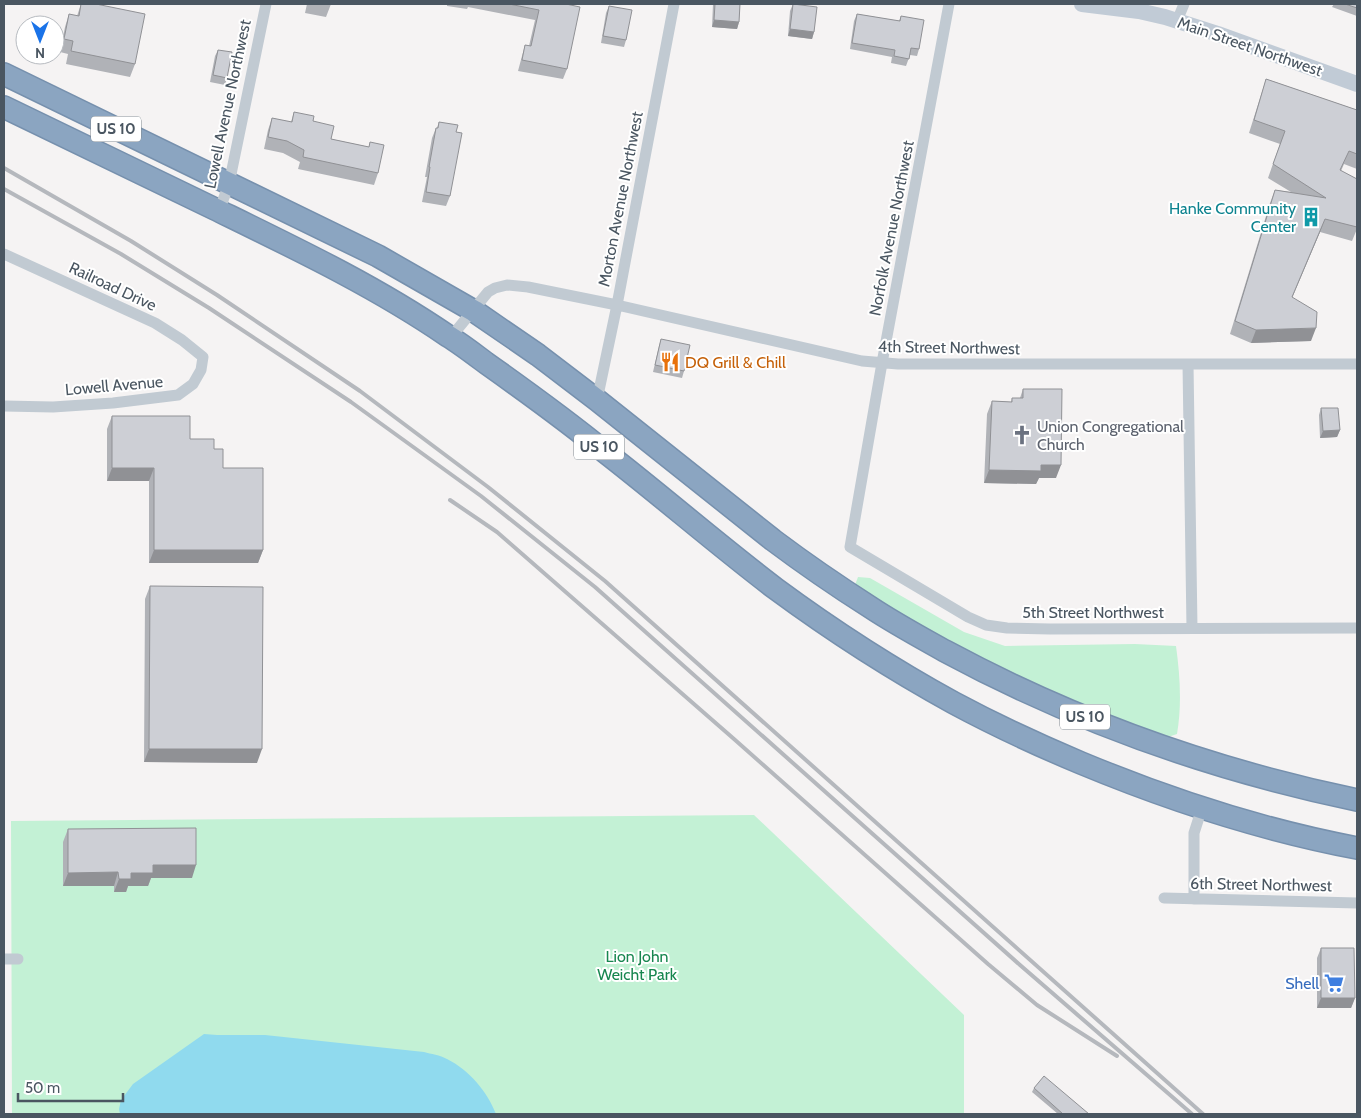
<svg xmlns="http://www.w3.org/2000/svg" width="1361" height="1118" font-family="Cabin,sans-serif">
	<rect width="100%" height="100%" fill="#f5f3f3"/>
	<!-- green -->
	<path fill="#c3f1d5" d="M858,577L870,578L964,632L1005,646L1135,644L1176,646C1180,675 1182,705 1177,734L1165,738L1127,727L997,669L886,609L855,585Z
		M754,815L964,1015V1114H12L11,821Z"/>
	<!-- water -->
	<path fill="#90daee" d="M204,1034L217,1035H265L424,1052C431,1054 440,1055 447,1059C469,1070 487,1091 496,1114H120L119,1109L121,1100L133,1084Z"/>
	<g fill="none" stroke-linecap="round" stroke-linejoin="round">
		<defs>
			<path id="highway" d="M4,74L378,256L474,311L538,355L597,400L773,540C805,564 837,586 870,607C894,623 920,637 945,651C1075,721 1213,770 1357,800
				M4,107C74,141 144,175 215,209C295,248 375,286 448,336C461,344 474,354 486,363C527,392 567,421 605,452C663,497 718,545 776,589C833,631 892,669 954,703C995,725 1038,745 1081,763C1170,800 1262,830 1357,848"/>
		</defs>
		<!-- highway casing -->
		<use href="#highway" stroke="#7690ad" stroke-width="24"/>
		<!-- street -->
		<path stroke="#c1cad2" stroke-width="11" d="M949,4L882,363L850,547L968,617L986,625L1007,628L1050,629L1357,628
			M1177,21L1184,4
			M219,211L229,184L266,4
			M4,254L155,323L182,340L203,357L201,370L193,384L178,395L113,403L53,407L4,406
			M451,337L488,292L495,288L507,285L528,287L617,305L862,361L898,364H1357
			M1188,364L1192,628
			M597,400L617,305L674,4
			M1164,898L1357,903
			M1194,899V833L1202,808
			M4,959H18"/>
		<!-- secondary -->
		<path stroke="#c1cbd6" stroke-width="16" d="M1082,4L1139,11L1165,17L1218,34L1357,84"/>
		<!-- highway -->
		<use href="#highway" stroke="#8ba5c1" stroke-width="21"/>
		<!-- rail -->
		<path stroke="#b5b8bd" stroke-width="4" d="M4,168L131,241L217,295L360,391L488,487L605,581L1203,1114
			M4,189L121,254L209,308L351,402L481,496L595,587L1020,965L1192,1114
			M450,500L497,532L734,739L988,964L1037,1005L1117,1056"/>
	</g>
	<!-- wall -->
	<path fill="#b0b2b7" d="M81,4H96L135,64L130,77L66,64L68,54L60,52L65,27L69,14L77,16Z
		M307,4H331L326,17L305,13Z
		M447,4H566L567,69L563,79L518,71L522,56L525,45L529,46L535,20L468,7L467,9L447,6Z
		M713,4H740L739,22L737,29L712,27Z
		M793,4L814,32L812,39L788,36L790,11Z
		M1334,4H1357V16L1332,7Z
		M609,6L626,40L624,47L601,43L606,13Z
		M857,14L899,21L901,16L919,49L917,56L910,55L906,66L891,63L892,57L850,49L854,21Z
		M218,50L227,78L225,85L210,82L215,56Z
		M1266,79L1357,110V169L1344,164L1341,171L1357,179V229L1352,241L1320,232L1292,297L1311,341L1251,343L1230,334L1270,203L1275,190L1291,192L1268,178L1280,144L1249,133Z
		M294,112L313,121L331,139L369,147L370,142L378,173L374,185L298,169L300,162L283,153L264,149L268,130L272,118L291,122Z
		M439,122L456,132L450,196L446,206L422,202L427,177H425L432,138L436,128H437Z
		M661,339L684,371L682,378L653,372L659,346Z
		M1023,389L1056,478H1039L1036,484L984,483L987,414L992,401L1011,402L1012,398H1020Z
		M1321,408L1340,430L1337,437L1320,438L1319,415Z
		M112,416L190,439L214,449L223,468L263,550L258,563H149V481H107V429Z
		M150,586L257,763L144,762L145,599Z
		M68,829L192,878H151L148,886H128L126,892H114V886H63V842Z
		M1321,948L1355,998L1351,1008H1317V958Z
		M1034,1088L1089,1114H1058L1032,1092Z"/>
	<!-- shaded-wall -->
	<path fill="#909195" d="M714,20L739,22L737,29L712,27Z
		M790,29L814,32L812,39L788,36Z
		M1325,219L1320,232L1287,310L1292,297Z
		M1316,328L1311,341L1251,343L1256,330Z
		M1340,430L1337,437L1320,438L1323,431Z
		M1041,465H1061L1056,478H1039L1036,484L984,483L989,470Z
		M112,468H154L149,481H107Z
		M154,550H263L258,563H149Z
		M149,749H262L257,763L144,762Z
		M153,865H196L192,878H151L148,886H128L126,892H114L119,879L131,873Z
		M118,872L114,886H63L68,873Z
		M1321,998H1355L1351,1008H1317Z"/>
	<!-- building -->
	<path fill="#cdcfd5" stroke="#909195" d="M81,4H96L145,14L135,64L71,51L73,41L64,39L69,14L79,16Z
		M509,4H566L580,7L567,69L522,60L525,45L531,46L539,10Z
		M715,4H740L739,22L714,20Z
		M793,4L817,7L814,32L790,29Z
		M1345,4H1357V8Z
		M609,6L632,10L626,40L603,36Z
		M857,14L900,21L901,16L924,20L919,49L911,48L909,59L894,56L895,50L852,43Z
		M218,50L232,52L227,78L213,75Z
		M1266,79L1357,110V154L1349,151L1340,170L1357,179V227L1325,219L1292,297L1317,312L1316,328L1256,330L1235,321L1275,190L1326,198L1273,164L1285,131L1254,120Z
		M294,112L314,116L313,121L334,126L331,139L369,147L370,142L384,145L378,173L303,157L304,150L287,141L268,137L272,118L292,122Z
		M439,122L458,125L456,132L462,133L450,196L426,192L430,167H429L436,128H438Z
		M661,339L690,345L684,371L655,365Z
		M1023,389H1062L1061,465H1041V471L989,470L992,401L1012,402V398H1023Z
		M1321,408H1338L1340,430L1323,431Z
		M112,416H190V439H214V449H223V468H263V550H154V468H112Z
		M150,586L263,587L262,749H149Z
		M196,828V865H153V873H131V879H119L118,872L68,873V829Z
		M1321,948H1354L1355,998H1321Z
		M1044,1076L1089,1114H1063L1034,1088Z"/>
	<!-- icons -->
	<defs>
		<symbol id="building-bare" viewBox="-9 -9 18 18"><path d="M-4-6H4V6H1V3H-1V6H-4ZM-2.5-4.3h1.7v1.8h-1.7ZM.8-4.3h1.7v1.8H.8ZM-2.5-1h1.7V.8h-1.7ZM.8-1h1.7V.8H.8Z" fill="#0f9aa8" stroke="#fff" stroke-width="2.5" paint-order="stroke"/></symbol>
		<symbol id="restaurant-bare" viewBox="-9 -9 18 18"><path d="M-5-6h1v4h1v-4h1v4h1v-4h1v5L-1.5 .5V6h-2V.5L-5-1ZM5-6V6H3V1.5H1.5Q1.5-4 5-6Z" fill="#e8710a" stroke="#fff" stroke-width="2.5" paint-order="stroke"/></symbol>
		<symbol id="church-bare" viewBox="-9 -9 18 18"><path d="M-1.2-6h2.4v3.5h3.3v2.4h-3.3V6h-2.4V-.1h-3.3v-2.4h3.3Z" fill="#6b7280" stroke="#fff" stroke-width="2.5" paint-order="stroke"/></symbol>
		<symbol id="supermarket-bare" viewBox="-9 -9 18 18"><path d="M-6-5.5h2.5l.6 2H6L4.5 2H-2.5L-4.4-4H-6ZM-1.5 3.2a1.3 1.3 0 1 0 .1 0ZM3 3.2a1.3 1.3 0 1 0 .1 0Z" fill="#3f7fe0" stroke="#fff" stroke-width="2.5" paint-order="stroke"/></symbol>
	</defs>
	<g fill-rule="evenodd">
		<use href="#building-bare" x="1297" y="203" width="28" height="28"/>
		<use href="#restaurant-bare" x="656" y="348" width="28" height="28"/>
		<use href="#church-bare" x="1008" y="421" width="28" height="28"/>
		<use href="#supermarket-bare" x="1320" y="969" width="28" height="28"/>
	</g>
	<g text-anchor="middle" stroke-width="4" stroke-linejoin="round" paint-order="stroke">
		<!-- shield labels -->
		<g fill="#fff" stroke="#808990" stroke-width="1">
			<rect x="91" y="116.5" width="50" height="25" rx="4"/>
			<rect x="574" y="434.5" width="50" height="25" rx="4"/>
			<rect x="1060" y="704.5" width="50" height="25" rx="4"/>
		</g>
		<g font-size="15" font-weight="bold" fill="#4a5661">
			<text x="116" y="134">US 10</text>
			<text x="599" y="452">US 10</text>
			<text x="1085" y="722">US 10</text>
		</g>
		<!-- street labels -->
		<g font-size="16" fill="#4a5661" stroke="#fff">
			<text transform="translate(1250 46) rotate(19)" y="6">Main Street Northwest</text>
			<text transform="translate(227 104) rotate(-78)" y="6">Lowell Avenue Northwest</text>
			<text transform="translate(620 199) rotate(-79)" y="6">Morton Avenue Northwest</text>
			<text transform="translate(891 228) rotate(-79)" y="6">Norfolk Avenue Northwest</text>
			<text transform="translate(113 286) rotate(25)" y="6">Railroad Drive</text>
			<text transform="translate(949 347) rotate(1)" y="6">4th Street Northwest</text>
			<text transform="translate(114 385) rotate(-5)" y="6">Lowell Avenue</text>
			<text x="1093" y="618">5th Street Northwest</text>
			<text transform="translate(1261 884) rotate(1)" y="6">6th Street Northwest</text>
		</g>
		<!-- culture labels -->
		<g font-size="16" fill="#0d838f" stroke="#fff" text-anchor="end">
			<text x="1296" y="214">Hanke Community<tspan x="1296" dy="18">Center</tspan></text>
		</g>
		<!-- food labels -->
		<g font-size="16" fill="#c56008" stroke="#fff" text-anchor="start">
			<text x="685" y="368">DQ Grill &amp; Chill</text>
		</g>
		<!-- worship labels -->
		<g font-size="16" fill="#5b616d" stroke="#fff" text-anchor="start">
			<text x="1037" y="432">Union Congregational<tspan x="1037" dy="18">Church</tspan></text>
		</g>
		<!-- park labels -->
		<g font-size="16" fill="#17864f" stroke="#fff">
			<text x="637" y="962">Lion John<tspan x="637" dy="18">Weicht Park</tspan></text>
		</g>
		<!-- shop labels -->
		<g font-size="16" fill="#366cbe" stroke="#fff" text-anchor="end">
			<text x="1319" y="989">Shell</text>
		</g>
	</g>
	<!-- border -->
	<rect width="1361" height="1118" fill="none" stroke="#4a5661" stroke-width="10"/>
	<!-- north arrow -->
	<g transform="translate(40 40) rotate(180)"><circle r="24" fill="#ffffff" stroke="#b7bbc0"/>
	<path d="M0-4L9 19L0 12L-9 19Z" fill="#1a73e8"/>
	<text y="-8" font-size="14" font-weight="bold" text-anchor="middle" fill="#4a5661">N</text>
	</g>
	<!-- scale -->
	<path d="M18 1093v8h105v-8" fill="none" stroke="#4a5661" stroke-width="2.5"/>
	<text x="25" y="1093" font-size="15" fill="#4a5661" stroke="#ffffff" stroke-width="4" paint-order="stroke">50 m</text>
</svg>
